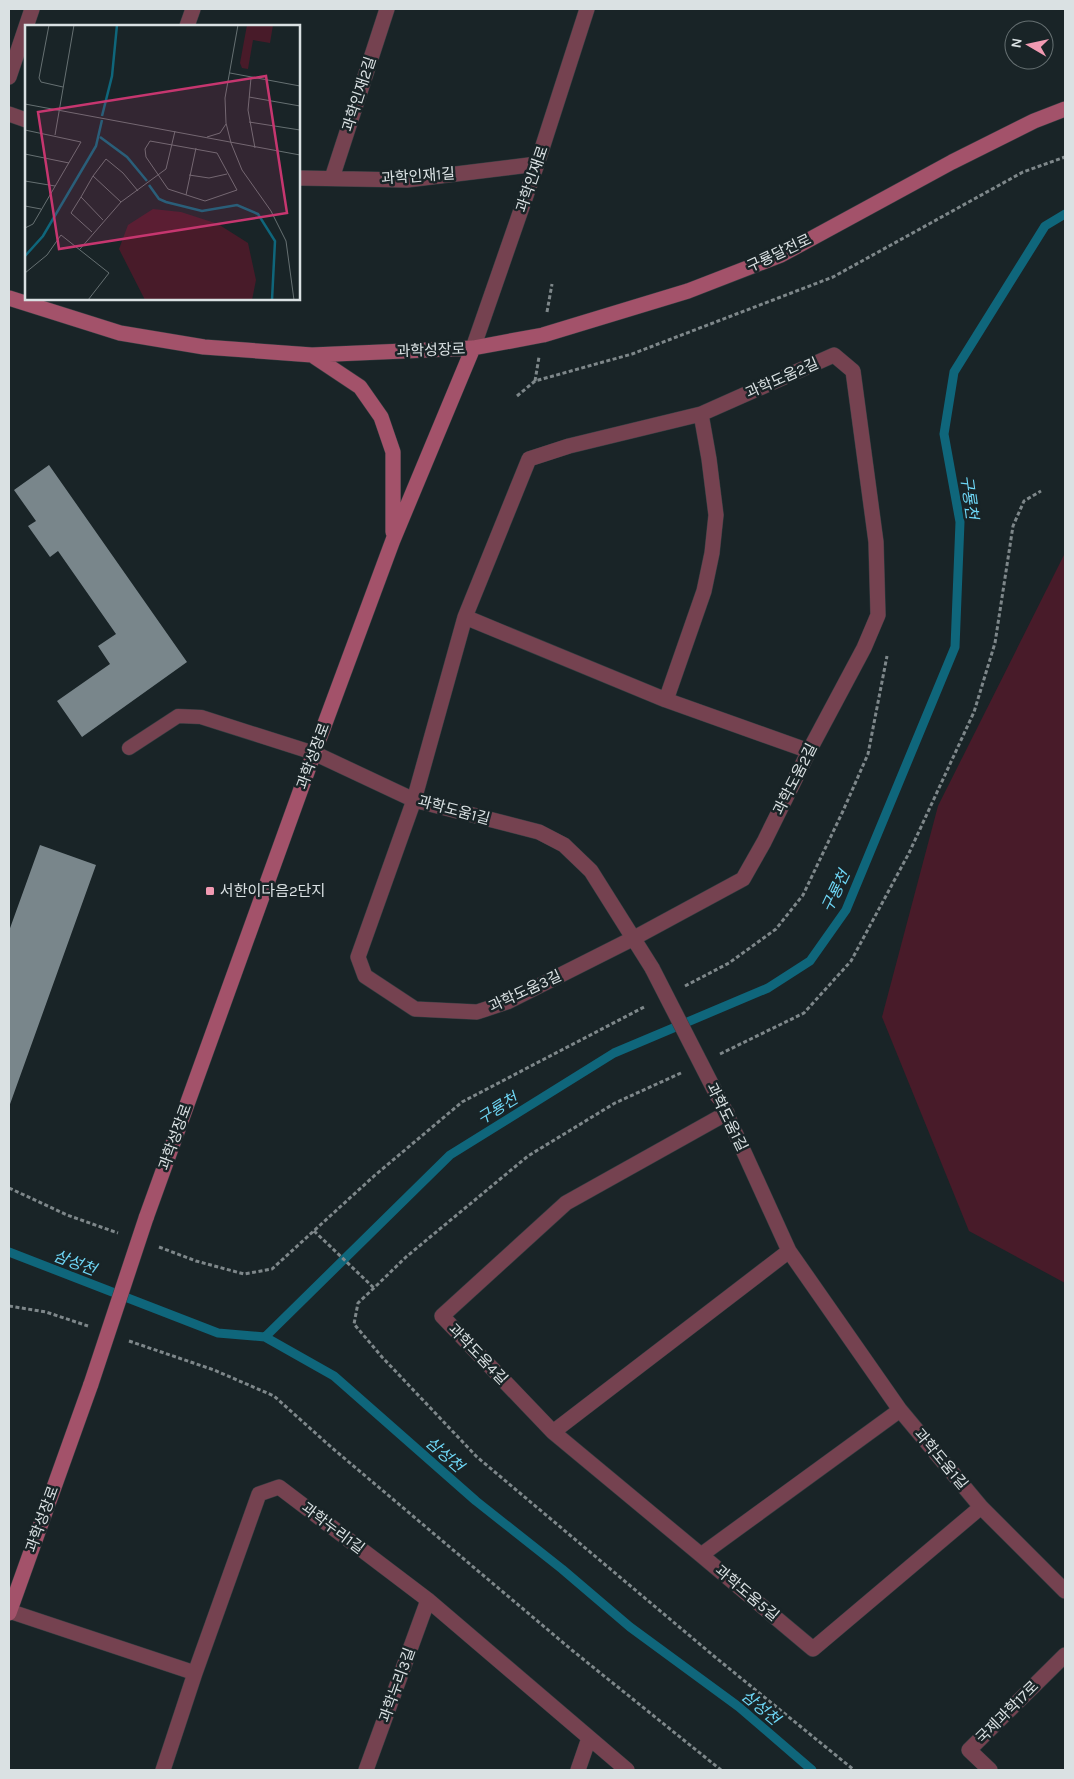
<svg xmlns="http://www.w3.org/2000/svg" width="1074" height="1779" font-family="Karla,'Noto Sans KR',sans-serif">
	<rect width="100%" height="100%" fill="#192427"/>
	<!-- green -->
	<path fill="#481b29" d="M1065,553V1283L969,1231L882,1017L938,806Z"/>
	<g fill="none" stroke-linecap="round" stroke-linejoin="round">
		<!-- stream -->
		<path stroke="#0f667b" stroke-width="9" d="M9,1252L218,1333L265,1337L334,1376L476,1501L562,1569L630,1627L739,1707L812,1770
			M265,1337L450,1155L614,1053L768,988L810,961L846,910L955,647L960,522L944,434L954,372L1045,226L1065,214"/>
	</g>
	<!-- building -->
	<path fill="#79868b" d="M49,465L187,662L82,737L57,701L110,664L98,646L116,634L58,551L50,557L28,526L36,521L14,490Z
		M40,845L96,865L9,1107V931Z"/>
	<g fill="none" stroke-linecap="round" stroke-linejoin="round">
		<defs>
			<path id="lane" d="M129,748L178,716L201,717L314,753"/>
			<path id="street" d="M187,26L193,9
				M9,77L32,9
				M9,114L26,120
				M299,178L407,180L537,164
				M332,178L387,9
				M473,348L537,164L587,9
				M834,355L853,371L876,542L878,615L864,648L809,751L764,842L743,879L634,938L507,1002L477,1012L415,1009L365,976L358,957L414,800L465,617L529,459L569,446L701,414Z
				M465,617L666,700L809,751
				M666,700L704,591L712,553L716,515L709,459L701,414
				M314,753L414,800L539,832L564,845L591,871L652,968
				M723,1106L789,1251L900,1410L981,1507L1065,1591
				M727,1113L566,1203L442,1316L553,1432L789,1251
				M900,1410L701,1555L813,1649L981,1507
				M553,1432L701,1555
				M9,1611L195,1673
				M163,1770L195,1673L259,1494L279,1487L428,1600L627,1770
				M366,1770L428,1600
				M578,1770L589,1738
				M990,1770L969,1750L1065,1655"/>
			<path id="secondary" d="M9,298L120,333L204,347L312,355L473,348L543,335L688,291L781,255L952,162L1034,121L1065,109
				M312,355L360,387L381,417L393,452V532
				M146,1218L314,753L393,540L473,348
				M9,1613L91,1384"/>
		</defs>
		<!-- lane casing -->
		<use href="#lane" stroke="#343e41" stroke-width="15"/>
		<!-- street casing -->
		<use href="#street" stroke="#343e41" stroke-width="16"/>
		<!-- secondary casing -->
		<use href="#secondary" stroke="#343e41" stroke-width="16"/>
		<!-- path -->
		<path stroke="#7e878a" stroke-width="3" stroke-dasharray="4 2.5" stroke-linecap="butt" d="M547,312L552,284
			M535,381L539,357
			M517,396L535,381L632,354L833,277L1023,172L1065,157
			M685,986L729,963L776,929L803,895L843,811L868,754L887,656
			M720,1054L804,1013L851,961L909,853L974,712L995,643L1013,526L1024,501L1041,491
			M681,1073L615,1103L528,1156L406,1257L374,1288L358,1303L354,1324L382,1357L477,1457L715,1657L854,1770
			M9,1188L67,1215L118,1233
			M314,1231L374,1288
			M159,1247L196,1261L244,1274L272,1269L374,1176L462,1102L646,1006
			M9,1306L46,1312L88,1326
			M129,1341L214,1370L274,1396L331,1447L573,1651L721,1770"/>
		<!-- lane -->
		<use href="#lane" stroke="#754250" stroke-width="14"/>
		<!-- street -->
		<use href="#street" stroke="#754250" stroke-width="15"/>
		<!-- secondary -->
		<use href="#secondary" stroke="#a3526a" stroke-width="15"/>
		<defs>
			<path id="street-bridge" d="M652,968L718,1097"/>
			<path id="secondary-bridge" d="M91,1384L146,1218"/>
		</defs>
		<!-- street-bridge casing -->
		<use href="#street-bridge" stroke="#343e41" stroke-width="16" stroke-linecap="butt"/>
		<!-- secondary-bridge casing -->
		<use href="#secondary-bridge" stroke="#343e41" stroke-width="16" stroke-linecap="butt"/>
		<!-- street-bridge -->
		<use href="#street-bridge" stroke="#754250" stroke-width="15"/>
		<!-- secondary-bridge -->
		<use href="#secondary-bridge" stroke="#a3526a" stroke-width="15"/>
	</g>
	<!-- markers -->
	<rect fill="#f19ab2" stroke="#192427" stroke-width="2" x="205" y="886" width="10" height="10" rx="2.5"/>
	<g text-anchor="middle" stroke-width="5" stroke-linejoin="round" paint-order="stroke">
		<!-- street labels -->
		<g font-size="15" fill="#dae1e3" stroke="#192427">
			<text transform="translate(359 94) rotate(-72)" y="5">과학인재2길</text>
			<text transform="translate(418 176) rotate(-4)" y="5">과학인재1길</text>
			<text transform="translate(532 179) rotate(-71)" y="5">과학인재로</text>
			<text transform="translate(779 253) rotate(-25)" y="5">구룡달전로</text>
			<text transform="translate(431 350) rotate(-2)" y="5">과학성장로</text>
			<text transform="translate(782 378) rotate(-24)" y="5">과학도움2길</text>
			<text transform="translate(313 756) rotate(-70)" y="5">과학성장로</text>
			<text transform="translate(795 779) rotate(-63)" y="5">과학도움2길</text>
			<text transform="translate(454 810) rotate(15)" y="5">과학도움1길</text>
			<text transform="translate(525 991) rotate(-25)" y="5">과학도움3길</text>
			<text transform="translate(727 1117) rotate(64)" y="5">과학도움1길</text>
			<text transform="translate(175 1137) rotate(-70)" y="5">과학성장로</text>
			<text transform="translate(478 1354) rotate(46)" y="5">과학도움4길</text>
			<text transform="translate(941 1459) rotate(50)" y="5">과학도움1길</text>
			<text transform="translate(42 1519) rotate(-70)" y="5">과학성장로</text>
			<text transform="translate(333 1528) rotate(37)" y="5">과학누리1길</text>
			<text transform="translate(747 1593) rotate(40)" y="5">과학도움5길</text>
			<text transform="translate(397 1685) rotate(-70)" y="5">과학누리3길</text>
			<text transform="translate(1007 1712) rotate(-45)" y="5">국제과학17로</text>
		</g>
		<!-- poi labels -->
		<g font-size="15" fill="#dae1e3" stroke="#192427" text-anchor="start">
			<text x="220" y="896">서한이다음2단지</text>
		</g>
		<!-- water labels -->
		<g font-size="16" font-style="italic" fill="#6ed6f5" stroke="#192427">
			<text transform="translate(970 497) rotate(82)" y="6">구룡천</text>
			<text transform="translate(835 891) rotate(-64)" y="6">구룡천</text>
			<text transform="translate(497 1108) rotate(-32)" y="6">구룡천</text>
			<text transform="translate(75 1262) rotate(21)" y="6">삼성천</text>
			<text transform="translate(445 1454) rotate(41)" y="6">삼성천</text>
			<text transform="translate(761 1707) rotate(40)" y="6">삼성천</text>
		</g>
	</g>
	<!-- overview -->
	<g transform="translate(25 25)">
		<rect width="275" height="275" fill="#192427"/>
		<path d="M222,0H248L245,18L228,15L223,44L217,43L215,38ZM128,184L156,187L193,199L223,218L231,255L227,275H120L94,224L103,200Z" fill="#481b29"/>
		<path fill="none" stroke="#0f667b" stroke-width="2.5" d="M77,91L87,51L92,0M75,112L102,132L122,156M124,160L134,174L141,177L177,186L212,180L233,189L250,216L247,275M0,231L18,211L71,121L77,95"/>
		<path fill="none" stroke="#667072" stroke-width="1" d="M24,0L14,53L16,57L38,62M213,0L200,73L201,98L206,118L217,145L246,186L261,216L269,275M205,48L275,61M226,53L223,85L230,123M224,72L275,81M0,79L275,130M224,97L275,105M0,105L56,117L8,199L0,203M30,110L49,0M182,112L195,108L201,99M125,116L192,128L212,165L180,176L143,164L121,132L120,124ZM0,129L44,138M164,150L184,153L202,149M0,156L30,161M161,170L171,123M56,172L68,151M96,177L68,151L81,134L98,148L113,166M0,181L16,184M67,207L46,188L56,172L78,195M55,224L96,177L141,144L150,106M0,248L22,230L36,210L84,248L63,275"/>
		<path fill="#c6366f" fill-opacity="0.15" stroke="#c6366f" stroke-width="2.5" d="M241,51L262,188L34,224L13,87Z"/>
		<rect width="275" height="275" fill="none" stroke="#dae1e3" stroke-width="2.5"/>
	</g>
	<!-- border -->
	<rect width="1074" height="1779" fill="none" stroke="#dae1e3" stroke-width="20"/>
	<!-- north arrow -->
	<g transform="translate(1029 45) rotate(279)"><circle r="24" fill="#192427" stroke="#667072"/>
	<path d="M0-4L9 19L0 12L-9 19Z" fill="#f19ab2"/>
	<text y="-8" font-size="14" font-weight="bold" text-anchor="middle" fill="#dae1e3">N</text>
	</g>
</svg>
